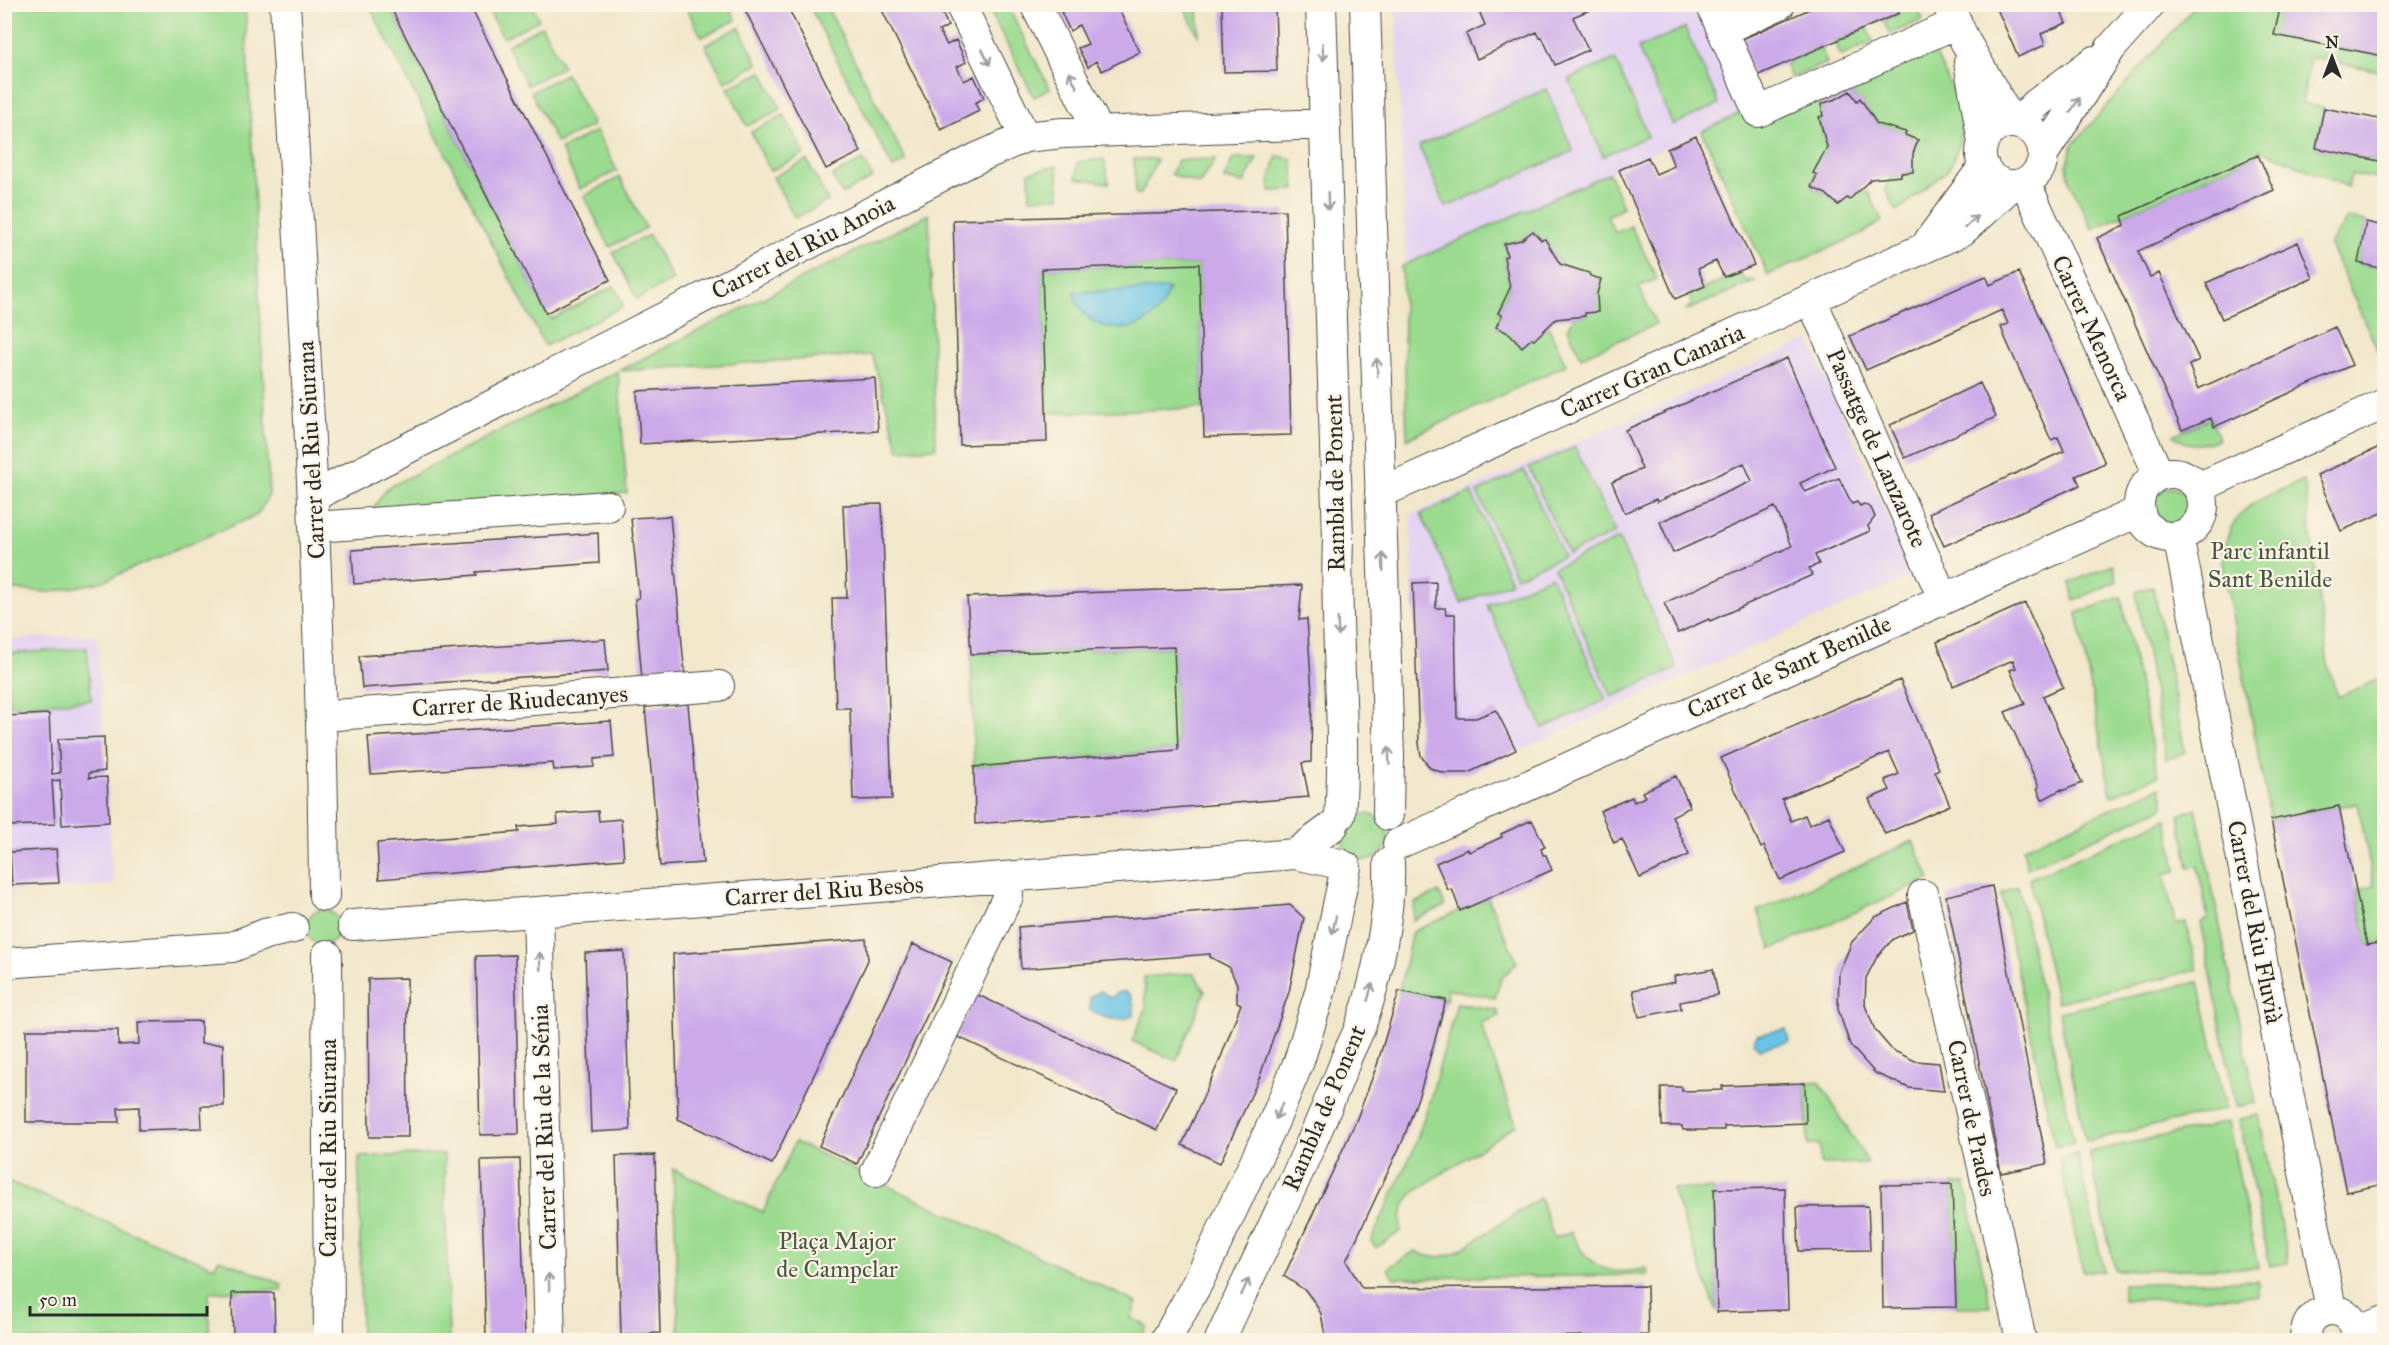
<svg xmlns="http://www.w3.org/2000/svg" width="2389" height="1345" font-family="'IM FELL Great Primer',serif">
	<rect width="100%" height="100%" fill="#fcf5e5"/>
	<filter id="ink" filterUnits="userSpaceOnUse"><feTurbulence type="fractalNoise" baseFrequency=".0167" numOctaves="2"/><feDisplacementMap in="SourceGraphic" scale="12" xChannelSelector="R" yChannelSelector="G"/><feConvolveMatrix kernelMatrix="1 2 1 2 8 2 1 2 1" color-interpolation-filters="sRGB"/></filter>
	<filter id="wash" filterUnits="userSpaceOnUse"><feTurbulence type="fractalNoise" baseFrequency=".008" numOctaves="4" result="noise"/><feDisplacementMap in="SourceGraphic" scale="24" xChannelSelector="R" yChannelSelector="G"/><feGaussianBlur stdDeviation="1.35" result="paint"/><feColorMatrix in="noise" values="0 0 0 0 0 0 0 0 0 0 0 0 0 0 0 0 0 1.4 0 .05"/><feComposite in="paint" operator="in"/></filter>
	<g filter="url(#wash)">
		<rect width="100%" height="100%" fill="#f1e7cb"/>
		<!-- built -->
		<path fill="#e4d3f2" d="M1396,5H1698L1745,111L1475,234L1407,439L1402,266L1406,264Z
			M1809,340L1914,575L1469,773H1444L1430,768L1421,756L1419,743L1411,515Z
			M97,634L113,885L10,891L11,913H5V640Z"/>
		<!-- green -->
		<path fill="#9bdb90" stroke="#63835e" stroke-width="1.5" d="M4,5H245L269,495L257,515L101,582L50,592L5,589Z
			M369,5H389L546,313L552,319L614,286L624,306L545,346Z
			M486,5H532L539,20L503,38Z
			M685,5H728L736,20L702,37Z
			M809,5H826L906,161L893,168Z
			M987,5H1007L1050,89L1034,97Z
			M1183,5H1206L1198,6L1199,37Z
			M1895,5H1915L1923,20L1890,34L1883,20L1899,14Z
			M2196,5H2281L2275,35L2384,56V72L2310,57L2302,103L2324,108L2316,148L2384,162V180L2351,174L2348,187L2260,149L2258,155L2092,229L2070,182L2067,164L2073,144Z
			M542,26L563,67L527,85L507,45Z
			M739,27L758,64L725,82L705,45Z
			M1685,28L1719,104L1673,125L1638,48Z
			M1867,28L1873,42L1841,56L1835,42Z
			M1932,46L1956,98L1962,120L1959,145L1949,169L1897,211L1885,189L1891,177L1913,172V154L1917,140L1905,135L1906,132L1877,124L1860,99L1857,101L1850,91L1836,99L1821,104L1823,116L1819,118L1827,147L1814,173L1817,175L1811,187L1826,194L1838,205L1857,192L1869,193L1882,221L1861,234L1768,275L1702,131L1745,111Z
			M1821,48L1827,63L1791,78L1785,63Z
			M1615,59L1648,136L1603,156L1569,79Z
			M762,72L781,109L747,126L728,88Z
			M566,74L593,125L557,143L531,92Z
			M1546,89L1573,151L1446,207L1419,146Z
			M784,115L804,154L770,171L751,132Z
			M596,131L617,171L580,189L561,149Z
			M1277,156L1292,159L1295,190L1270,191V178Z
			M1233,158H1257L1244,183L1224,179Z
			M1104,159L1109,183L1076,178L1078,162Z
			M1134,159H1157L1141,194H1136Z
			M1216,159L1199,184L1171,174L1178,160Z
			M807,160L828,201L795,218L773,177Z
			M863,160L873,178L842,194L832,176Z
			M1057,166L1060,197L1030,198L1029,172Z
			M1609,173L1623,207L1607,216L1615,233L1631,226L1657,279L1639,287L1656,324L1581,357L1568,328L1574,317L1585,316L1597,294L1601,279L1590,276L1589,273L1560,264L1545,239L1541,240L1533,231L1521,240L1504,244L1507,256L1504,257L1510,288L1498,312L1502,315L1496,327L1510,334L1522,346L1532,338L1534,339L1548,326L1566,365L1407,439L1402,266Z
			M620,177L646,228L610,247L584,196Z
			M929,214L936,448L899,450L872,355L618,371L627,493L370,513L387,488Z
			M2347,218L2366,222L2358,263L2384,269V359L2382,360L2330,245Z
			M649,235L673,280L637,299L613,252Z
			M1199,264L1203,408L1046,413L1042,269Z
			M1740,273L1745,280L1756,281L1685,311L1692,304L1690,295Z
			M2211,418L2219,439C2202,445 2188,448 2173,435Z
			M1575,447L1615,533L1568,554L1529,468Z
			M1524,470L1563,556L1516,577L1477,492Z
			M2304,480L2328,665L2338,697L2384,677V942L2367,945L2357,890L2374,886L2358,803L2271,820L2223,567C2225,506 2256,502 2304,480Z
			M2153 506a18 18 0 1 1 36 0a18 18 0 1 1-36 0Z
			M1471,492L1511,582L1461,603L1421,514Z
			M1619,539L1677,668L1612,697L1554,568Z
			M2113,564L2117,581L2074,601L2070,583Z
			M1551,576L1606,700L1543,728L1487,605Z
			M2153,586L2185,752L2166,760L2136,592Z
			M2121,597L2158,776L2111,796L2077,613Z
			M1174,647L1178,750L974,767L971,654Z
			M87,648L91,700L9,706L5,654Z
			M2160,787L2164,807L2027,868L2023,848Z
			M2196,808L2256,1103L2236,1107L2201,922L2208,919L2198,866L2189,867L2179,815Z
			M1342 837a23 23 0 1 1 46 0a23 23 0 1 1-46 0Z
			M2167,819L2176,871L2164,874L2175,924L2186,923L2197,970L2057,1002L2029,879Z
			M1913,841L1930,879L1772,949L1758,911Z
			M2018,886L2074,1143L2055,1147L2001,894Z
			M1439,892L1445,906L1413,920L1415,903Z
			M1488,898L1517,962L1501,979L1495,998L1448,989L1446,1000L1399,991L1412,932Z
			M306 927a17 17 0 1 1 34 0a17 17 0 1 1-34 0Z
			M1194,973L1205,992L1176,1061L1132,1041L1146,1009L1144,977Z
			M2199,982L2226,1109L2086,1141L2059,1012Z
			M1457,1003L1497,1010L1499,1016L1481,1023L1516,1125L1415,1191C1402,1204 1400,1214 1401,1231L1376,1248L1371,1241L1413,1151L1430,1100Z
			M1819,1081L1868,1163L1820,1164V1145H1808L1805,1083Z
			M2259,1115L2288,1263L2270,1266L2239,1119Z
			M2228,1122L2258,1268L2115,1270L2089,1152Z
			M795,1142L1137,1303L1131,1318L1147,1326L1140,1340H679L673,1169L763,1212Z
			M444,1154L449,1340H361L359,1157Z
			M2077,1154L2104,1271H2083L2059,1159Z
			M5,1180L214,1267L219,1259L282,1284V1290L209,1292V1340H5Z
			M1965,1183L1990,1307H1956L1952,1184Z
			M1672,1189H1714L1717,1312Z
			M1540,1198L1554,1238L1571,1232C1587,1267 1609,1278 1647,1268V1275L1394,1278L1388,1268L1415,1251C1430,1259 1441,1259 1457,1252Z
			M2258,1280V1296L2123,1300V1284Z"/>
		<!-- water -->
		<path fill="#69c5e7" stroke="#4a7889" stroke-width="1.5" d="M1169,289C1165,300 1161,310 1152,317C1131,335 1097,332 1081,309C1077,304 1075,297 1073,292Z
			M1101,991L1111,998C1114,996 1116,993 1120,992C1132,989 1135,1006 1134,1014C1122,1024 1103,1018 1090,1010V997Z
			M1786,1029L1789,1042L1759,1049L1753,1042L1757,1035Z"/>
		<g id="blocks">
			<!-- building -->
			<path fill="#ccaaea" d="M389,4H469L610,280L546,313Z
				M742,4H786L861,152L826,169Z
				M879,4H926L928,9L938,4L948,26L939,31L947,45L956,40L966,62L957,67L964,81L974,76L984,98L975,103L979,111L941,130Z
				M1068,4H1116L1140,52L1102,71L1096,61L1088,67L1078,48L1088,44L1079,25L1070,31L1061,12L1070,9Z
				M1222,4H1275L1277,71L1224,72Z
				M1476,4H1618L1604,11L1601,5L1573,17L1588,50L1555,65L1542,37L1540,38L1537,32L1477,59L1466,34L1485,25Z
				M1821,4H1895L1899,13L1754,77L1738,41Z
				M1995,4H2078V5L2061,12L2066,23L2041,34L2045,45L2018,57Z
				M2281,4H2336L2384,14V56L2274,35Z
				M1850,91L1857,101L1860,98L1877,124L1906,132L1905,135L1918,140L1913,154V172L1901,173V176L1871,179L1849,200L1847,198L1838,205L1826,194L1811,187L1817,175L1813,173L1827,147L1819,117L1823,116L1821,104L1836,99Z
				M2324,108L2384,120V162L2316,148Z
				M1696,136L1754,265L1724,277L1716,261L1698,269L1705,286L1675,299L1619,170L1648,157L1656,174L1674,166L1667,149Z
				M2258,155L2274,190L2138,251L2150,277L2159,273L2199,360L2189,365L2198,389L2335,327L2352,365L2214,427L2211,418L2182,430L2097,238L2125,225L2122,216Z
				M1285,210L1291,435L1204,437L1199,264L1042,269L1047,442L960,445L953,220Z
				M2366,222L2384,226V269L2358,263Z
				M1533,231L1541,240L1545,239L1560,264L1589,273L1590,276L1601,279L1597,294L1598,312L1585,313V316L1556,319L1534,340L1532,338L1522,347L1510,334L1496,327L1502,315L1498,313L1510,288L1504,257L1507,256L1504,244L1521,240Z
				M2298,242L2313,278L2222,319L2206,283Z
				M2019,272L2105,463L2076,476L2080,485L1944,546L1929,513L2064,451L2058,437L2051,440L2006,340L2001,327L2008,324L2002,310L1866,370L1850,336L1986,276L1990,285Z
				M1787,358L1835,467L1800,483L1805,492L1839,478L1852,504L1857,502L1860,506L1864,504L1871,508L1875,517L1868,526L1870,531L1815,555L1819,564L1809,568L1812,575L1710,621L1709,619L1678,633L1664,603L1792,546L1775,507L1673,553L1660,522L1752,481L1744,463L1657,502L1656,499L1625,513L1612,482L1642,469L1625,430Z
				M875,378L878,431L640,444L637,391Z
				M1980,383L1996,417L1905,458L1890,425Z
				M2384,445V512L2341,531L2317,475Z
				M882,504L892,799L853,800L850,708H836L832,598H847L843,505Z
				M670,516L685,676L642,679L635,599L639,598L631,518Z
				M598,533L599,563L476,572L477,575L354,584L352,550Z
				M1436,582V608H1445L1446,614H1455L1457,718H1476L1496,710L1516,750L1468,773H1444L1430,768L1421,756L1419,743L1413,583Z
				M1302,585L1299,620L1307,619L1312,693L1311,762L1302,763L1309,797L975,824L974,767L1178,750L1174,647L971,654L967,597Z
				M2025,603L2063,687L2043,696L2082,783L2062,791V789L2042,800L2037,788L2039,787L2005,712L2025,704L2010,670L2016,668L2013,660L1953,686L1937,642Z
				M605,639L608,671L362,688L359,656Z
				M1900,680L1939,769L1935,771L1950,805L1885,834L1869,799L1890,790L1885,780L1899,774L1889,752L1782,799L1791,821L1805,815L1809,825L1829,816L1845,852L1780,880L1764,846L1761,848L1721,758Z
				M688,704L703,863L660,866L645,707Z
				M49,714L52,774L60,773L58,739L104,737L105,771L89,773V778L107,777L109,822L62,825L60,780L52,781L55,824L11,826L9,784H4V775H9L6,716Z
				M611,721L614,757L594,759V767L554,770L553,763L371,774L368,737Z
				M1676,776L1690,807L1672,816L1689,855L1640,878L1622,839L1614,843L1600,811L1632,797L1634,802L1645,797L1642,792Z
				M2339,806L2367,945L2384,942V1184L2346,1192L2271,820Z
				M598,811L599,821L621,819L624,859L379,879L377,843L519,832L518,827L558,824L557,814Z
				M1532,820L1545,847L1541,849L1543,855H1546L1552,870L1460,911L1452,889L1448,890L1436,863L1468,849L1469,852L1502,837L1501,834Z
				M56,849L59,883L12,885L10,852Z
				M1992,886L2047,1164L2001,1173L1946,896Z
				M1907,902L1913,930L1893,939L1877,957L1866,978L1865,1005L1875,1030L1892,1050L1915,1061L1939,1063L1944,1091L1909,1088L1875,1073L1850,1045L1838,1009L1839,972L1852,942L1875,917Z
				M1290,905L1304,918L1289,992L1260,1076L1220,1163L1182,1145L1221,1057L1241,1004L1237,1002V984L1229,967L1210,957V954L1021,969L1018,927Z
				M866,939L868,960L772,1164L678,1119L673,954Z
				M913,944L952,962L857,1164L819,1146Z
				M624,951L630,1130L591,1132L585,953Z
				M515,955L519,1134L480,1135L476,956Z
				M1713,969L1718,995L1680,1002L1681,1009L1639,1017L1633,990L1675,982L1674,976Z
				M407,978L408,1137H369L368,979Z
				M1399,991L1446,1000L1421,1089L1403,1140L1346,1261L1362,1288L1647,1286L1648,1335L1326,1340L1321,1314L1315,1303L1306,1291L1284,1276L1356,1121L1377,1065Z
				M976,994L1176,1088L1157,1130L956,1036Z
				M201,1021V1044H223L224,1106H201L202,1128L139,1130V1107L118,1108L119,1122H26V1030H118V1045L139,1044L138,1022Z
				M1805,1083L1806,1123L1724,1126V1130H1683L1682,1126H1662L1661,1087H1682V1091L1723,1090L1722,1086Z
				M655,1155L660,1333L621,1335L616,1156Z
				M520,1159L525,1338L486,1339L481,1160Z
				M1952,1184L1956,1307L1883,1308L1881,1185Z
				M1785,1188L1788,1310L1717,1312L1714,1189Z
				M1868,1206L1870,1250L1799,1251L1797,1207Z
				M232,1293H274L275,1340H233Z"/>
		</g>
	</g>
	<g filter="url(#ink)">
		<use href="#blocks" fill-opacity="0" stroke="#494743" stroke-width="1.5"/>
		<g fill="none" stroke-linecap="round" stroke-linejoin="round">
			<defs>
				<path id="minor" d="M285,4C303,302 322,598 324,896
					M960,4L1025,137
					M1035,4L1099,132
					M1321,4L1338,540C1334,632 1347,724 1340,815
					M1365,4L1389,757L1388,815
					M1711,4L1758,112L1957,23
					M1949,7L1965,41L2012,123
					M1722,30L1780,4
					M1969,62L1983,142
					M1981 154a31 31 0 1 1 62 0a31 31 0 1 1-62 0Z
					M2018,124L2036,104L2094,61
					M2043,154L2111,48L2150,4
					M2025,182L2159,475
					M1929,241L1984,166
					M1811,299L1943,598
					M2139 505a32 32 0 1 1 64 0a32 32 0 1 1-64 0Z
					M2200,487L2384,404
					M1380,493L1962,231L2012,185
					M314,496L975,159L1025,137L1063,133L1326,124
					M315,527L608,506
					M2178,536L2331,1309
					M322,716L719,686
					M1398,844L2140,511
					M1295,854L1333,826
					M1923,895L2021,1340
					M538,913L550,1340
					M353,925L815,892L1295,854L1340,864
					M327,955L329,1340
					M4,963L232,947L265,934L293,928
					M876,1171L1008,896L1007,877
					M2357,1332L2384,1321
					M1166,1340L1199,1280L1275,1119L1299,1061L1320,992L1346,867
					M1220,1340C1262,1248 1308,1157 1345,1062C1349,1049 1357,1037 1361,1024C1377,981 1391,909 1389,863
					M2305,1340C2305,1300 2358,1300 2357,1340"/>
			</defs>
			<!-- minor casing -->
			<use href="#minor" stroke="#494743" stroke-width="32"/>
			<!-- minor -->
			<use href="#minor" stroke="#fff" stroke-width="30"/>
		</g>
		<!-- one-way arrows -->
		<defs><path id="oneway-shaft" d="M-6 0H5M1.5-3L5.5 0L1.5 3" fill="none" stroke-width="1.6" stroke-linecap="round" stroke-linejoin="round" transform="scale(1.5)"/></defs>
		<g stroke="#a0a0a0">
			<use href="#oneway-shaft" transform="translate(1323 52) rotate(87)"/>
			<use href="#oneway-shaft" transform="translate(986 57) rotate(64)"/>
			<use href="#oneway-shaft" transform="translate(1073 80) rotate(-117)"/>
			<use href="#oneway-shaft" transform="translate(2075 105) rotate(-57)"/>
			<use href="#oneway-shaft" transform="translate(1328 201) rotate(88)"/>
			<use href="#oneway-shaft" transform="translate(1971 222) rotate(-43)"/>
			<use href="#oneway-shaft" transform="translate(1377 367) rotate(-92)"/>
			<use href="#oneway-shaft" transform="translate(1383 562) rotate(-92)"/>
			<use href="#oneway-shaft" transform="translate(1338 627) rotate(88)"/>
			<use href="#oneway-shaft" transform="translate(1389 756) rotate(-92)"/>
			<use href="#oneway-shaft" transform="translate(1334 925) rotate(102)"/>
			<use href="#oneway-shaft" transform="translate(540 961) rotate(-92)"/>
			<use href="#oneway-shaft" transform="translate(1370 992) rotate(-75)"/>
			<use href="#oneway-shaft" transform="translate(1279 1111) rotate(113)"/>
			<use href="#oneway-shaft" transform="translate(549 1282) rotate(-92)"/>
			<use href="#oneway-shaft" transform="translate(1245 1287) rotate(-65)"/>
		</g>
	</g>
	<g text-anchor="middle" stroke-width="4.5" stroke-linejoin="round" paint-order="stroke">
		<!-- street labels -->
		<g font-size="24" fill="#2b2b2b" stroke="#fcf5e5">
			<text transform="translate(803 247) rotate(-27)" y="8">Carrer del Riu Anoia</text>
			<text transform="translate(2092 328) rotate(65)" y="8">Carrer Menorca</text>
			<text transform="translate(1652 371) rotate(-24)" y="8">Carrer Gran Canaria</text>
			<text transform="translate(1877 448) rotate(66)" y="8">Passatge de Lanzarote</text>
			<text transform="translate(311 450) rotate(-93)" y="8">Carrer del Riu Siurana</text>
			<text transform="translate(1335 483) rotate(-91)" y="8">Rambla de Ponent</text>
			<text transform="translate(1789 667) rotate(-24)" y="8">Carrer de Sant Benilde</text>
			<text transform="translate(520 701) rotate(-4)" y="8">Carrer de Riudecanyes</text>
			<text transform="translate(824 891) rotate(-4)" y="8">Carrer del Riu Besòs</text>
			<text transform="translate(2255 922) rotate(79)" y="8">Carrer del Riu Fluvià</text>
			<text transform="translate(1324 1108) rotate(-67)" y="8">Rambla de Ponent</text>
			<text transform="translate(1972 1118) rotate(78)" y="8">Carrer de Prades</text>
			<text transform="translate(544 1127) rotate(-92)" y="8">Carrer del Riu de la Sénia</text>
			<text transform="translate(328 1148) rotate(-90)" y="8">Carrer del Riu Siurana</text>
		</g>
		<!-- park labels -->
		<g font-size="24" fill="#475744" stroke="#fcf5e5">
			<text x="2270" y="559">Parc infantil<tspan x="2270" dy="28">Sant Benilde</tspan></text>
			<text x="837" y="1249">Plaça Major<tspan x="837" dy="28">de Campclar</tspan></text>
		</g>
	</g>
	<!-- margin -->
	<rect width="2389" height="1345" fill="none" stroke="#fcf5e5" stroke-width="24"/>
	<!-- north arrow -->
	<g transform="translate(2332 57)" stroke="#fcf5e5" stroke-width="4.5" paint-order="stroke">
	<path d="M0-4.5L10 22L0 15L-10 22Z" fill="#2b2b2b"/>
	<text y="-9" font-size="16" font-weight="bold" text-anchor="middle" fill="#2b2b2b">N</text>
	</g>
	<!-- scale -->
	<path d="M30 1306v9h177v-9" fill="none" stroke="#2b2b2b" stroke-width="3"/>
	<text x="39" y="1306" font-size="18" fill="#2b2b2b" stroke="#fcf5e5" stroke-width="4.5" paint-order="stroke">50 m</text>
</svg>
